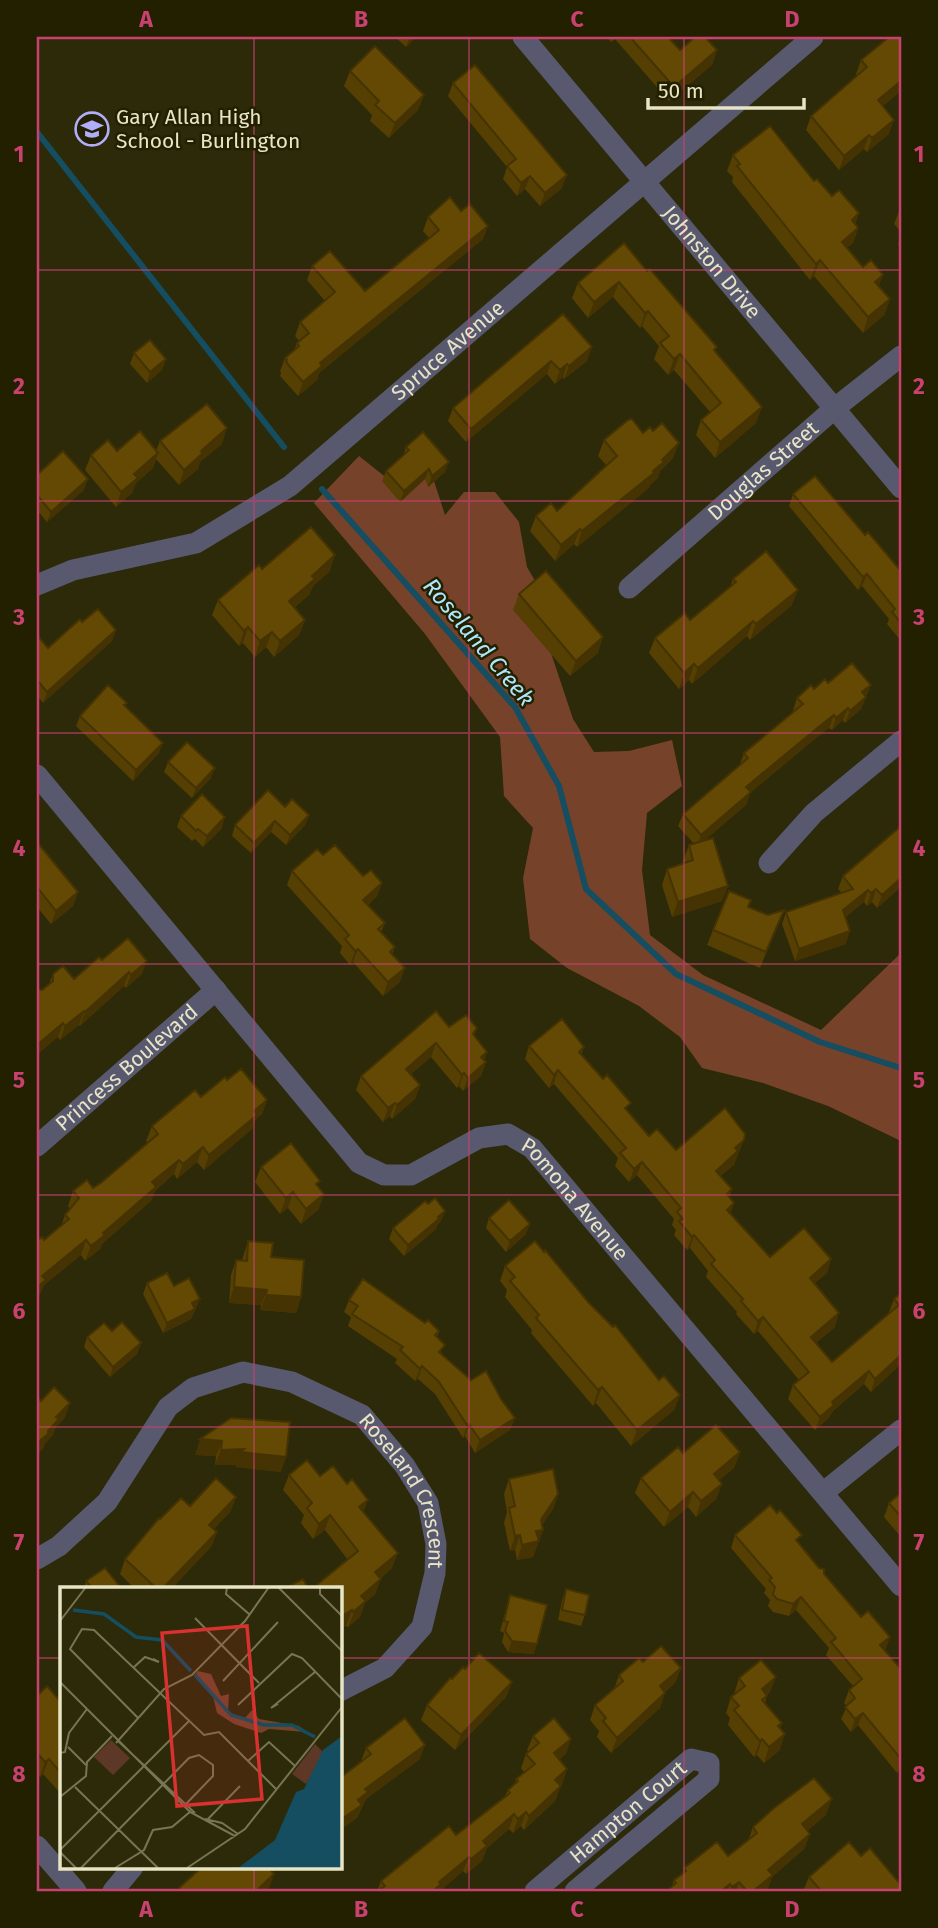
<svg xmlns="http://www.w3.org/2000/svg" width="938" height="1928" font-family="'Fira Sans',sans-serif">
	<rect width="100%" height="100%" fill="#2c2a08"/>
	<!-- forest -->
	<path fill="#77422a" d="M359,456L388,479L405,473L434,481L445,515L464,492H495L519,522L527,567L555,615L551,653L573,719L594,752L629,751L672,740L682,786L647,813L642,870L650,935L703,975L821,1030L901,953V1141L828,1106L763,1083L702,1068L680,1037L639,1006L567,968L530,939L523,878L533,828L504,796L500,737L425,634L314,503Z"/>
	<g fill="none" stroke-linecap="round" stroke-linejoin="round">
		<!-- stream -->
		<path stroke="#154d61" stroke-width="6" d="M37,132L284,447
			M322,489L515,707L559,786L586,889L676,974L820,1042L901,1068"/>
		<!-- minor -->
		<g stroke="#58586f" stroke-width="21">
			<path id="s1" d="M523,37L901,488"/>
			<path id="s2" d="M37,585L73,570L196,543L290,486L813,37"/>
			<path id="s3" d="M629,588L835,408L901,356"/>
			<path id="s4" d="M37,775L359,1163L384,1175H411L479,1138L508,1134L532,1148L901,1586"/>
			<path d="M769,863L814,813L901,741"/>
			<path id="s5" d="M37,1146L216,990"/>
			<path d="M824,1492L901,1430"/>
			<path id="s6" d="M37,1559L59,1546L107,1502L168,1407L193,1388L243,1372L292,1382L362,1415L405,1466L428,1503L436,1544L435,1573L422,1627L385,1668L340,1691"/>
			<path d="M37,1846L76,1891"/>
			<path d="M113,1891L133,1867"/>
			<path id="s7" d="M535,1891L691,1759L709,1763V1779L575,1891"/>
		</g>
	</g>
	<!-- wall -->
	<path fill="#553f03" d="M395,37H416L406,47Z
		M607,37H668L680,50H717L712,65L669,101L615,39L611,42Z
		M889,37L883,106L889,134L867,152L864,149L839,170L806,130L811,116L857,76L856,74L861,60Z
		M350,71L424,95L418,110L389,138L370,121L372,115L344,86Z
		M453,83L562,188L540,206L525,189L517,196L503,179L507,167L448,96Z
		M733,155L814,181L858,228L853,243L847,248L890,299L884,315L863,333L814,276L810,280L732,182L733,177L727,171Z
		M901,209V232L894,224L899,211Z
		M461,211L488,226L483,239L319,373L317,380L298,396L280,376L281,373L280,371L285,358L294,350L297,343L299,341L295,336L300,322L325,301L307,280L312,266L365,291L429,238L423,231L428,217Z
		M901,237V249L898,245Z
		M624,243L715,352L756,423L715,458L696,435L701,420L710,412L674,370L668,375L654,359L659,346L642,326L640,328L613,297L588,318L572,298L578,283Z
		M563,314L587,361L564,379L563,377L555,384L547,374L466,442L448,421L453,408Z
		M134,353L166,359L162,370L147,383L130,364Z
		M643,433L673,458L660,471L658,478L650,485L649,488L577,547L574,544L555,561L530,531L536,516L557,511L606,465L598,456L604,440Z
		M160,441L222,444L200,462L198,469L179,485L156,459L153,468L136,483L132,493L116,507L85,470L91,455L117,451L156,450Z
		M406,447L445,472L428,487L425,479L400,502L382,481L386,471L403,456Z
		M37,475L84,490L47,522L37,510Z
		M793,494L865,535L901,571V641L887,624L889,619L862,586L858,590L789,506Z
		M262,569L330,571L313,586L309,595L295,607L305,620L299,635L274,657L266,647L255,657L243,643L239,646L212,615L218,600Z
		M733,579L792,605L750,640L747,636L692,684L689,680L679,689L649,653L655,638L690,620L730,587Z
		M519,594L598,653L570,676L513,610Z
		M82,622L116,630L112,641L43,703L37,695V635L48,648Z
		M828,683L871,685L861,709L845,723L843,720L832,730L829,728L816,738L750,793L746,805L705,840L728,886L722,901L672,917L662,885L667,869L684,863L683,861L689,845L694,844L678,826L683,814L740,764L744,753L794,712L793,710L797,698L814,689Z
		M127,703L125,706L159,753L133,781L76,726L80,716Z
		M168,762L211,778L192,798L164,772Z
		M285,807L309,815L305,825L286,845L271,832L251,853L232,836L235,825Z
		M181,816L222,828L203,847L195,839L192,841L177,827Z
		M37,842L78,892L73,906L51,924L37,907Z
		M323,855L363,876L382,883L377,896L368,905L385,923L381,932L395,947L392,954L400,982L383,996L353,962L350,965L340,953L342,946L287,885L292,871Z
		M843,876L901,887L877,908L872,902L867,906L864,902L845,917L846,944L795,961L782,924L786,912L842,893L838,889Z
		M748,907L768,915L784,910L760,968L707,945L713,930Z
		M102,960L142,974L126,988L124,986L80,1026L79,1025L60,1040L58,1037L42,990L49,984L53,974L74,979Z
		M449,1027L477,1028L474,1036L486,1062L481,1076L463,1091L459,1086L457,1088L431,1057L411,1074L420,1085L415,1099L392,1119L390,1116L383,1122L356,1090L361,1076Z
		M529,1046L584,1047L581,1055L649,1136L676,1150L739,1154L737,1155L734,1165L720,1176L732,1189L729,1197L734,1203L730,1214L770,1257L831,1259L827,1273L815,1283L835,1327L816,1343L832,1362L890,1313L889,1312L894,1299L901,1293V1364L871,1392L864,1384L832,1412L829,1418L815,1430L788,1399L793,1385L799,1380L758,1331L754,1334L736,1314L737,1312L706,1277L708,1271L690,1248L687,1250L674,1235L676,1230L672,1225L674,1219L637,1175L629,1182L615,1166L618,1158L554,1084L549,1088L525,1059Z
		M227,1080L267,1100L262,1114L255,1120L252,1129L204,1170L197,1162L177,1179L174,1174L155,1191L151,1201L102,1244L100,1249L85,1261L81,1255L44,1285L40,1294L44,1240L61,1226L65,1215L70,1209L68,1206L73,1191L93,1188L102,1182L148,1143L146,1141L152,1126Z
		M261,1167L318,1187L324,1194L318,1210L301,1224L288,1208L280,1214L255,1182Z
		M428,1204L445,1211L441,1221L437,1225L436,1229L404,1256L389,1239L393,1228Z
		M489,1218L526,1234L506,1252L486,1228Z
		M248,1241L271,1257L301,1297L296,1313L260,1310L261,1305L229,1303L231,1275L236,1260H242Z
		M544,1252L659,1380L680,1395L674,1410L631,1446L596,1403L593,1406L531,1333L532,1330L505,1297L507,1290L500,1281L505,1266Z
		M147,1283L200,1299L191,1319L163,1333L143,1294Z
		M349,1300L425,1323L439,1331L437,1338L442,1354L510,1430L475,1453L465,1436L463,1438L435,1394L418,1379L415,1381L395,1363L397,1359L348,1326L351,1317L344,1312Z
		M87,1337L141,1343L137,1354L110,1377L84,1347Z
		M231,1418L281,1472L236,1467V1465H215L216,1456L195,1455Z
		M740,1452L734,1468L719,1480L722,1484L716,1499L696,1517L688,1507L664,1527L635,1493L641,1478L683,1453Z
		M289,1475L320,1476L347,1484L368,1500L363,1512L392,1568L381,1578L375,1594L365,1603L360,1617L348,1627L346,1626L348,1560L325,1530L313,1539L301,1523L304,1515L283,1490Z
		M509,1479L558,1494L553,1509L542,1525L543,1530L533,1557L517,1560L515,1550L510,1551L504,1523L507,1512L504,1494Z
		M901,1493V1537L884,1517L889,1503Z
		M236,1497L230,1512L214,1529L217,1532L211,1547L172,1588H134L120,1574L125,1559L160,1519L190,1506Z
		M735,1535L799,1544L886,1649L884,1650L901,1669V1770L897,1773L858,1725L851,1732L841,1719L847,1706L844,1703L849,1690L853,1686L826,1655L829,1648L796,1610L789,1616L773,1612L768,1606L770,1600L764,1593L766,1589L731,1548Z
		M86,1581L121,1588H84Z
		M566,1589L585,1615L581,1626L558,1620L562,1600Z
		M510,1595L534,1654L508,1652L502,1642L504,1633L500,1631Z
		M643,1662L681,1668L675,1683L665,1692L660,1708L611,1753L597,1737L599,1731L590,1720L595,1705L614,1689L619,1675Z
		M739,1678L770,1692L767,1695L765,1703L782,1723L780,1728V1750L764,1763L757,1755L754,1757L728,1725L730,1718L726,1713L731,1697L734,1695V1694Z
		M452,1679L512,1682L506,1697L455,1750L421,1720L427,1705Z
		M37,1696L61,1702V1794L43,1774L40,1777L37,1774Z
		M533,1736L566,1754L559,1759L567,1769L562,1784L560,1786L555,1801L524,1830L521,1826L513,1833L509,1829L487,1848L482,1861L466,1874L463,1871L440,1891H377L381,1881L456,1835L505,1796L508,1790L515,1784L516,1779L524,1772L521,1768L526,1754L529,1752L527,1750Z
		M366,1748L420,1759L366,1799L357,1818L340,1830V1778L361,1761Z
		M826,1815L807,1831L810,1834L804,1849L772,1877L767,1891H668L672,1886L674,1880L682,1874L684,1868L728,1856L748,1841L753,1827Z
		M861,1856L901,1891H803L809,1877Z"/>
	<!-- shaded-wall -->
	<path fill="#453303" d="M410,37H416L406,47Z
		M717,50L712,65L669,101L674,87Z
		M901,81V91L873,115L878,100Z
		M424,95L418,110L389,138L395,123Z
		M894,120L889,134L867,152L872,138Z
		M869,135L864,149L839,170L844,156Z
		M567,175L562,188L540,206L545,193Z
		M530,176L525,189L517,196L521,183Z
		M859,213L854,229L852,220Z
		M488,226L483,239L319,373L317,380L298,396L303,382L320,363Z
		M858,228L853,243L836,257L842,242Z
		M820,260L814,276L810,280L816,264Z
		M883,275L877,291L875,282Z
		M619,282L613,297L588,318L594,302Z
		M890,299L884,315L863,333L868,317Z
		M648,311L642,326L640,328L645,313Z
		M592,347L587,361L564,379L569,366Z
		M680,354L674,370L668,375L674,359Z
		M166,359L162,370L147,383L150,372Z
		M551,361L547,374L466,442L471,429Z
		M567,364L563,377L555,384L560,370Z
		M762,407L756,423L715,458L720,442Z
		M227,428L222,444L200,462L198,469L179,485L184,470L201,451Z
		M679,443L673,458L660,471L658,478L650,485L649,488L577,547L582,531L653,471L662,460Z
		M158,453L153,468L136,483L132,493L116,507L121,492L134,474Z
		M449,462L445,472L428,487L432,476Z
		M429,469L425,479L400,502L404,491Z
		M88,479L84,490L47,522L51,512Z
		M580,529L574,544L555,561L561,545Z
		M335,555L330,571L313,586L309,595L284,617L289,601L312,576Z
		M867,574L862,586L858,590L863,577Z
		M798,590L792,605L750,640L756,624Z
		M305,620L299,635L274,657L280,641Z
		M753,621L747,636L692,684L698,668Z
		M248,627L243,643L239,646L244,631Z
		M116,630L112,641L43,703L47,692Z
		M272,632L266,647L255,657L260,641Z
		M603,637L598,653L570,676L576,661Z
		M694,664L689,680L679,689L684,673Z
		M871,685L861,709L845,723L850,711L862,692Z
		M848,708L843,720L832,730L836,718Z
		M834,715L829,728L816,738L750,793L746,805L697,847L701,835L746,787L821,725Z
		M163,743L159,753L133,781L136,770Z
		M215,768L211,778L192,798L196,788Z
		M309,815L305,825L286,845L290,835Z
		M225,817L222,828L203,847L207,836Z
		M275,821L271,832L251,853L254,843Z
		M901,878V887L877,908L882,895Z
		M382,883L377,896L358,913L363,900Z
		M728,886L722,901L672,917L678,902Z
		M876,889L872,902L867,906L871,893Z
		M868,890L864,902L839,923L843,910Z
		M78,892L73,906L51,924L56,911Z
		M784,910L778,926L760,968L766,952Z
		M850,931L846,944L795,961L799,949Z
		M358,949L353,962L350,965L355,951Z
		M147,961L142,974L126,988L131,975Z
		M405,968L400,982L383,996L388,982Z
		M129,972L124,986L80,1026L85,1012Z
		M84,1011L79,1025L60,1040L65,1026Z
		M63,1023L58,1037L37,1055V1045Z
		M436,1043L431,1057L401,1082L406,1069Z
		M487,1052L483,1065L486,1062L481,1076L463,1091L468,1078L481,1057Z
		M558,1070L554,1084L549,1088L554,1075Z
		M464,1073L459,1086L457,1088L462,1075Z
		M420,1085L415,1099L392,1119L397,1105Z
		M267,1100L262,1114L255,1120L252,1129L204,1170L209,1155L254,1111Z
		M395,1103L390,1116L383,1122L388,1108Z
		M744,1140L734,1165L711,1184L716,1171L735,1148Z
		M203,1147L197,1162L177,1179L183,1164Z
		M179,1160L174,1174L155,1191L151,1201L102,1244L100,1249L85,1261L91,1246L103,1233L152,1182Z
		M642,1162L637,1175L629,1182L634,1169Z
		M293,1192L288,1208L280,1214L286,1198Z
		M324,1194L318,1210L301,1224L306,1209Z
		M734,1203L730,1216L727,1210Z
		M445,1211L441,1221L437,1225L436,1229L404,1256L408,1245Z
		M530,1224L526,1234L506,1252L510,1241Z
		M694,1235L690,1248L687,1250L692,1237Z
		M86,1240L81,1255L44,1285L40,1294L37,1297V1287L42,1276Z
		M831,1259L827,1273L805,1291L810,1278Z
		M234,1287L267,1290L261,1305L229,1303Z
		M266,1295L301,1297L296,1313L260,1310Z
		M200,1299L191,1319L163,1333L167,1323L192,1303Z
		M839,1313L835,1327L806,1351L811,1337Z
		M763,1317L758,1331L754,1334L758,1321Z
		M141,1343L137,1354L110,1377L113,1367Z
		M901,1355V1364L871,1392L875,1379Z
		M422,1366L418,1379L415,1381L420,1369Z
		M869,1371L864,1384L832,1412L829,1418L815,1430L820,1417L832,1402Z
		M602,1387L596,1403L593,1406L598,1390Z
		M680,1395L674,1410L631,1446L637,1430Z
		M70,1403L65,1418L56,1427L53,1435L45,1444L43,1449L37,1454V1443L48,1431L56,1417Z
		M515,1418L510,1430L475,1453L480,1440Z
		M469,1424L465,1436L463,1438L467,1425Z
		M200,1439L222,1441L216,1456L195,1455Z
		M244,1449L286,1457L281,1472L236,1467V1465H215L221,1450Z
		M740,1452L734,1468L708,1490L714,1474Z
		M722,1484L716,1499L696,1517L701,1501Z
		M693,1492L688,1507L664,1527L670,1512Z
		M558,1494L553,1509L539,1530H543L533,1557L517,1560L522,1545Z
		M236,1497L230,1512L204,1540L209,1525Z
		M368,1500L362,1515L359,1507Z
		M330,1515L325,1530L313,1539L319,1524Z
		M217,1532L211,1547L172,1588H163Z
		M520,1535L515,1550L510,1551L515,1536Z
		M398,1553L392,1568L370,1587L375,1572Z
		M381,1579L375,1594L365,1603L360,1617L348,1627L361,1596Z
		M801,1597L796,1610L789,1616L793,1604Z
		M352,1610L346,1626L340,1629V1617Z
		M890,1637L886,1649L875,1658L880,1645Z
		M512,1641L537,1644L534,1654L508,1652Z
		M681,1668L675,1683L654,1701L660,1686Z
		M776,1677L770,1692L756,1704L762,1689Z
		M512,1682L506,1697L455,1750L461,1735Z
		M665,1693L660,1708L611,1753L617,1738Z
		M863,1713L858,1725L851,1732L855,1719Z
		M785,1734L780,1750L764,1763L769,1747Z
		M571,1739L566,1754L549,1768L554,1753Z
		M762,1739L757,1755L754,1757L760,1741Z
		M425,1745L420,1759L366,1799L357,1818L340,1830L343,1818L358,1800L365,1789Z
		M49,1759L43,1774L40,1777L45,1762Z
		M901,1762V1770L897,1773Z
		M567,1769L562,1784L550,1794L555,1780Z
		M561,1786L555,1801L524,1830L529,1816Z
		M832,1799L826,1815L796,1840L802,1824Z
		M526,1812L521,1826L513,1833L518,1819Z
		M514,1814L509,1829L487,1848L482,1861L466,1874L471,1859L483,1841Z
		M810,1834L804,1849L772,1877L767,1891H753L768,1870Z
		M469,1857L463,1871L440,1891H433L439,1882Z
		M274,1874L269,1889L267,1891H256Z
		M739,1882L736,1891H731L732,1887Z
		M730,1884L727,1891H721Z"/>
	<!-- building -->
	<path fill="#634904" stroke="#453303" stroke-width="2" d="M630,37H668L680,50L695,37H705L717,50L674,87Z
		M889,37H901V81L878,100L894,120L872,138L869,135L844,156L811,116L867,67L861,60Z
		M375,46L424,95L395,123L375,105L379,101L350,71Z
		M475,65L567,175L545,193L530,176L521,183L507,166L516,159L453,83Z
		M770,126L814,181L817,179L832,196L839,190L859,213L852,220L858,228L842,242L863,267L871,260L883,275L875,282L890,299L868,317L820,260L816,264L737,166L740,164L733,155Z
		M450,197L461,211L470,204L488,226L320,363L322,366L303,382L286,362L287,360L285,358L299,346L297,343L309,333L300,322L335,292L312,266L330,251L365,291L439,230L428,217Z
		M624,243L647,271L650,269L717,347L714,350L762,407L720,442L701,420L721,403L680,354L674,359L660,343L669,336L648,311L645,313L619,282L594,302L578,283Z
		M563,314L592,347L569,366L567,364L560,370L551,361L471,429L453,408Z
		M150,340L166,359L150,372L134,353Z
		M207,404L227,428L201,451L203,453L184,470L160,441Z
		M632,419L643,433L650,427L653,431L662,423L679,443L662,460L664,462L653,471L654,473L582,531L580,529L561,545L536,516L551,503L557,511L617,456L604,440L628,420Z
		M140,431L158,453L134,474L138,478L121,492L91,455L108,440L117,451Z
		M423,432L449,462L432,476L429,469L404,491L386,471L409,450L406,447Z
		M63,451L88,479L51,512L37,495V475Z
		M815,476L865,535L868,532L901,571V623L892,612L895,609L867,574L863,577L793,494Z
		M311,527L335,555L312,576L315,579L289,601L305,620L280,641L272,632L260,641L248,627L244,631L218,600L259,565L262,569Z
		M766,551L798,590L756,624L753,621L698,668L694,664L684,673L655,638L685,613L690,620L736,582L733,579Z
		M546,571L603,637L576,661L519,594Z
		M98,609L116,630L47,692L37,680V635L48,648L80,619L82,622Z
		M852,663L871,685L862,692L866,697L850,711L848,708L836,718L834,715L821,725L746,787L751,792L701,835L683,814L748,758L744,753L803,704L797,698L811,685L814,689L825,679L828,683Z
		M108,685L127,703L124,705L163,743L136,770L80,716Z
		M187,742L215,768L196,788L168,762Z
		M268,790L285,807L292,799L309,815L290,835L275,821L254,843L235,825Z
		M202,794L225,817L207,836L198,829L196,831L181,816Z
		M901,826V878L882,895L876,889L871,893L868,890L843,910L850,931L799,949L786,912L853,889L843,876Z
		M713,838L728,886L678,902L667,869L693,860L689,845Z
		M37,842L78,892L56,911L37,887Z
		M335,845L363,876L371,870L382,883L363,900L385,923L378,929L395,947L390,952L405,968L388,982L358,949L355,951L345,939L349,935L292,871L317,849L323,855Z
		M729,891L751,900L748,907L768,915L784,910L766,952L713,930Z
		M128,938L147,961L131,975L129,972L85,1012L84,1011L65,1026L63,1023L37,1045V989L42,990L53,981V974L63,966L74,979L99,957L102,960Z
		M436,1011L449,1027L466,1015L477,1028L473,1034L487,1052L481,1057L486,1062L468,1078L464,1073L462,1075L436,1043L406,1069L420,1085L397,1105L395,1103L388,1108L361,1076Z
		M562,1019L584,1047L579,1052L603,1079L607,1075L631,1103L625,1108L649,1136L657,1129L676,1150L725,1108L745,1134L744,1140L735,1148L738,1151L716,1171L732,1189L727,1194L734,1203L727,1210L770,1257L804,1228L831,1259L810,1278L839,1313L811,1337L832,1362L899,1305L894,1299L901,1293V1355L875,1379L869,1371L832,1402L834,1405L820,1417L793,1385L809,1372L763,1317L758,1321L741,1301L743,1299L711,1264L715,1260L694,1235L692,1237L679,1221L683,1219L677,1212L681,1208L642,1162L634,1169L620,1153L626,1148L558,1070L554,1075L529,1046Z
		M241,1069L267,1100L254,1111L257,1115L209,1155L203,1147L183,1164L179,1160L152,1182L156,1187L103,1233L105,1235L91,1246L86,1240L42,1276L46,1280L37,1287V1241L42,1237L44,1240L69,1219L65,1215L79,1198L73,1191L87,1180L93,1188L102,1182L158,1134L152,1126L195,1090L201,1097L225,1077L227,1080Z
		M291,1143L320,1181L316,1184L324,1194L306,1209L293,1192L286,1198L261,1167Z
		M435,1198L445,1211L438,1217L440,1218L408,1245L393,1228L425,1201L428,1204Z
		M509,1200L530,1224L510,1241L489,1218Z
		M248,1241L273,1243L271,1257L304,1260L301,1297L266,1295L267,1290L234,1287L236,1260L247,1261Z
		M535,1241L544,1252L545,1250L589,1303L613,1327L615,1325L659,1380L664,1376L680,1395L637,1430L602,1387L598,1390L536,1318L539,1315L510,1281L515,1277L505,1266Z
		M167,1273L174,1286L189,1278L200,1299L192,1303L195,1309L167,1323L147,1283Z
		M363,1279L425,1323L428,1320L439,1331L435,1335L445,1345L439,1352L471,1380L486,1371L501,1399L515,1418L480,1440L469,1424L467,1425L439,1382L422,1366L420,1369L400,1350L403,1347L352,1314L358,1306L349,1300Z
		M122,1322L141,1343L113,1367L87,1337L104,1323L112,1331Z
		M54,1387L70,1403L56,1417L59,1419L48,1431V1434L37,1443V1399L38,1398L41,1401Z
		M231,1418L290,1422L286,1457L241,1452L244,1449L221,1450L222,1441L200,1439Z
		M716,1425L740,1452L714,1474L722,1484L701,1501L693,1492L670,1512L641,1478L678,1447L683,1453Z
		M307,1460L320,1476L333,1466L347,1484L352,1479L368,1500L359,1507L398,1553L375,1572L381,1579L361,1596L366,1601L353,1612L352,1610L340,1617V1588H313L358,1551L330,1515L319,1524L307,1508L312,1503L289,1475Z
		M553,1469L558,1494L541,1520L543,1530L536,1531L539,1541L522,1545L520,1535L515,1536L509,1508L515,1506L509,1479Z
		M216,1478L236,1497L209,1525L217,1532L163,1588H156L125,1559L159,1518L160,1519L181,1498L190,1506Z
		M901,1493V1517L889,1503Z
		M770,1505L777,1513L780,1510L802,1535L796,1540L819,1568L824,1569V1574L861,1617L868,1611L890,1637L880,1645L901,1669V1759L863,1713L855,1719L845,1707L855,1698L849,1690L862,1679L831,1642L836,1638L801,1597L793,1604L777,1599L773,1594L775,1587L769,1580L772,1578L735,1535Z
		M105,1568L121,1588H92L86,1581Z
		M303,1579L308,1588H285Z
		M566,1589L589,1595L585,1615L562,1610Z
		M510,1595L547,1605L537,1644L512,1641L505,1631L508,1622L504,1621Z
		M661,1646L681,1668L660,1686L665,1693L617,1738L603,1721L606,1718L595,1705L623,1681L619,1675L639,1658L643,1662Z
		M479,1653L512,1682L461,1735L427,1705L450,1678L452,1679L463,1667L465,1669Z
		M761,1660L776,1677L762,1689L767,1696L762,1700L782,1723L778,1726L785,1734L769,1747L762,1739L760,1741L734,1710L739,1706L731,1697L745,1686L739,1678Z
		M47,1686L61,1702V1773L49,1759L45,1762L37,1753V1696Z
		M405,1718L425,1745L365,1789L368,1792L358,1800L362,1805L343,1818L340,1813V1778L371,1754L366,1748Z
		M554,1718L571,1739L554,1753L567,1769L555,1780L561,1786L529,1816L526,1812L518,1819L514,1814L483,1841L487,1846L471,1859L469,1857L439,1882L441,1884L433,1891H378L385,1886L381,1881L449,1826L456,1835L510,1793L508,1790L518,1781L516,1779L535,1764L526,1754L539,1743L533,1736Z
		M814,1778L832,1799L802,1824L810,1834L768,1870L773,1875L753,1891H747L739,1882L732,1887L730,1884L721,1891H671L669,1889L676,1883L674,1880L686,1871L684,1868L717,1842L728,1856L757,1833L753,1827L774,1808Z
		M849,1842L861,1856L870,1848L901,1885V1891H821L809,1877Z
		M202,1867H268L274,1874L256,1891H182L179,1888Z"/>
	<!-- grid -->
	<path fill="none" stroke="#c94170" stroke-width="2" stroke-opacity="0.55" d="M254,37V1588M469,37V1891M684,37V1891M37,270H901M37,501H901M37,733H901M37,964H901M37,1195H901M37,1427H901M37,1658H61M340,1658H901M254,1867V1891"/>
	<!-- icons -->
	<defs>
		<symbol id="school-ring" viewBox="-11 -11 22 22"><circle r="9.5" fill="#232000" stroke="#b0aefa" stroke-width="1.5"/><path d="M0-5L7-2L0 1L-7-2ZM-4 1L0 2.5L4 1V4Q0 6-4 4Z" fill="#b0aefa"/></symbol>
	</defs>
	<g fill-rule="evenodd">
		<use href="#school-ring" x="73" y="110" width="38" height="38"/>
	</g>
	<g text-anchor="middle" stroke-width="5" stroke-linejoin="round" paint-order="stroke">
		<!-- poi labels -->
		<g font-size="21" fill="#e7e5c5" stroke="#232000" text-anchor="start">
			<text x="116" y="124">Gary Allan High<tspan x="116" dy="24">School - Burlington</tspan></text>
		</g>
		<!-- street labels -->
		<g font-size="21" fill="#e7e5c5" stroke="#232000">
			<text dy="7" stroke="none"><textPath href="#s1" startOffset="294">Johnston Drive</textPath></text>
			<text dy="7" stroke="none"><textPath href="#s2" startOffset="483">Spruce Avenue</textPath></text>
			<text dy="7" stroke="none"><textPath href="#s3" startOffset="178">Douglas Street</textPath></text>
			<text dy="7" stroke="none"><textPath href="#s5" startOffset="119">Princess Boulevard</textPath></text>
			<text dy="7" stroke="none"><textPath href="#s4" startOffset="760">Pomona Avenue</textPath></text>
			<text dy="7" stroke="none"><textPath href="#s6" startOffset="504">Roseland Crescent</textPath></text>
			<text dy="7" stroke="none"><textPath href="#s7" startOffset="122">Hampton Court</textPath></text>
		</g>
		<!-- water labels -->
		<g font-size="23" font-style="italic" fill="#ade7fe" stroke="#232000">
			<text transform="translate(479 642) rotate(50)" y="8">Roseland Creek</text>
		</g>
	</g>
	<!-- overview -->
	<g transform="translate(60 1587)">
		<rect width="282" height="282" fill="#2c2a08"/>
		<path d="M51,153L70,171L53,188L34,170ZM255,157L264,166L246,197L232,187Z" fill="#5e3827"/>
		<path d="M138,84L151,87L161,109L169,107L168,125L173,128L184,132L192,123L199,132L239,139L255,151L245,145L209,142L201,146L174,137L157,126L153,109L134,89Z" fill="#77422a"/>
		<path d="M282,149V281H178L215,253L236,205L244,202L263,163Z" fill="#154d61"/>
		<path fill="none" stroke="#154d61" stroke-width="3.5" d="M13,23L44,27L76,50L102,53L131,84M135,88L171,128L204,138H232L255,150"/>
		<path fill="none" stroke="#777554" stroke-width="2" d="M167,0L166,7L189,27M218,0L282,64M260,0V7L282,29M135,31L199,96M0,34L26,0M73,81L85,70L99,75L93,72M163,94L218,35M0,95L130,225L175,249M218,117L211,121L255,85M178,118L232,67L242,71L282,112M78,131L10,62L22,42L34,43L144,148L159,145L217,203M57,153L135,226M56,156L104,102L132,88L185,34L209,0M8,160L26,178M0,166L5,165L9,146L27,122M188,174L209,155L235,179M15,200L98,281M0,210L26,189L27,175L52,149M145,232L162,236L178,247M147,233L180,199L148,232M0,263L130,133M0,265L16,281M21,281L129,171L139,168L153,178V189L126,217M55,281L84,263L93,243L112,240L131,224M127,281L185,242L282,120"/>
		<path fill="#d73130" fill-opacity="0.15" stroke="#d73130" stroke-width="3.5" d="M187,39L202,212L117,219L102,46Z"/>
		<rect width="282" height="282" fill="none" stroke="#e7e5c5" stroke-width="3.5"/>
	</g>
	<!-- border -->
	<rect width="938" height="1928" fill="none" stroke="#232000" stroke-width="77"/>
	<!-- scale -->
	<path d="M648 98v10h156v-10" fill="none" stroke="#e7e5c5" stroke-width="3.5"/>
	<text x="658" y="98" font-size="21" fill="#e7e5c5" stroke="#232000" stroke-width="5" paint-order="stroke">50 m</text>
	<rect x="38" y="38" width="862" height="1852" fill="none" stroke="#c94170" stroke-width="2.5"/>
	<g font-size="23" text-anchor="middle" font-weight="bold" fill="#c94170">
		<text x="146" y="27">A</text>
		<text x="361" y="27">B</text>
		<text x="577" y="27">C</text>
		<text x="792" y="27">D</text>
		<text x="19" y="162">1</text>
		<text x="919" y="162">1</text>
		<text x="19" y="394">2</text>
		<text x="919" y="394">2</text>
		<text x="19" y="625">3</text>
		<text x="919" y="625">3</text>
		<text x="19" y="856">4</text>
		<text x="919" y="856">4</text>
		<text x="19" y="1088">5</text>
		<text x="919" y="1088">5</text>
		<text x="19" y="1319">6</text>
		<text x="919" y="1319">6</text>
		<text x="19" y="1550">7</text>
		<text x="919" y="1550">7</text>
		<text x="19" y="1782">8</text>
		<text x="919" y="1782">8</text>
		<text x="146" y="1917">A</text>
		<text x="361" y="1917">B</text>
		<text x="577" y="1917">C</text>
		<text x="792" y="1917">D</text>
	</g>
</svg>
